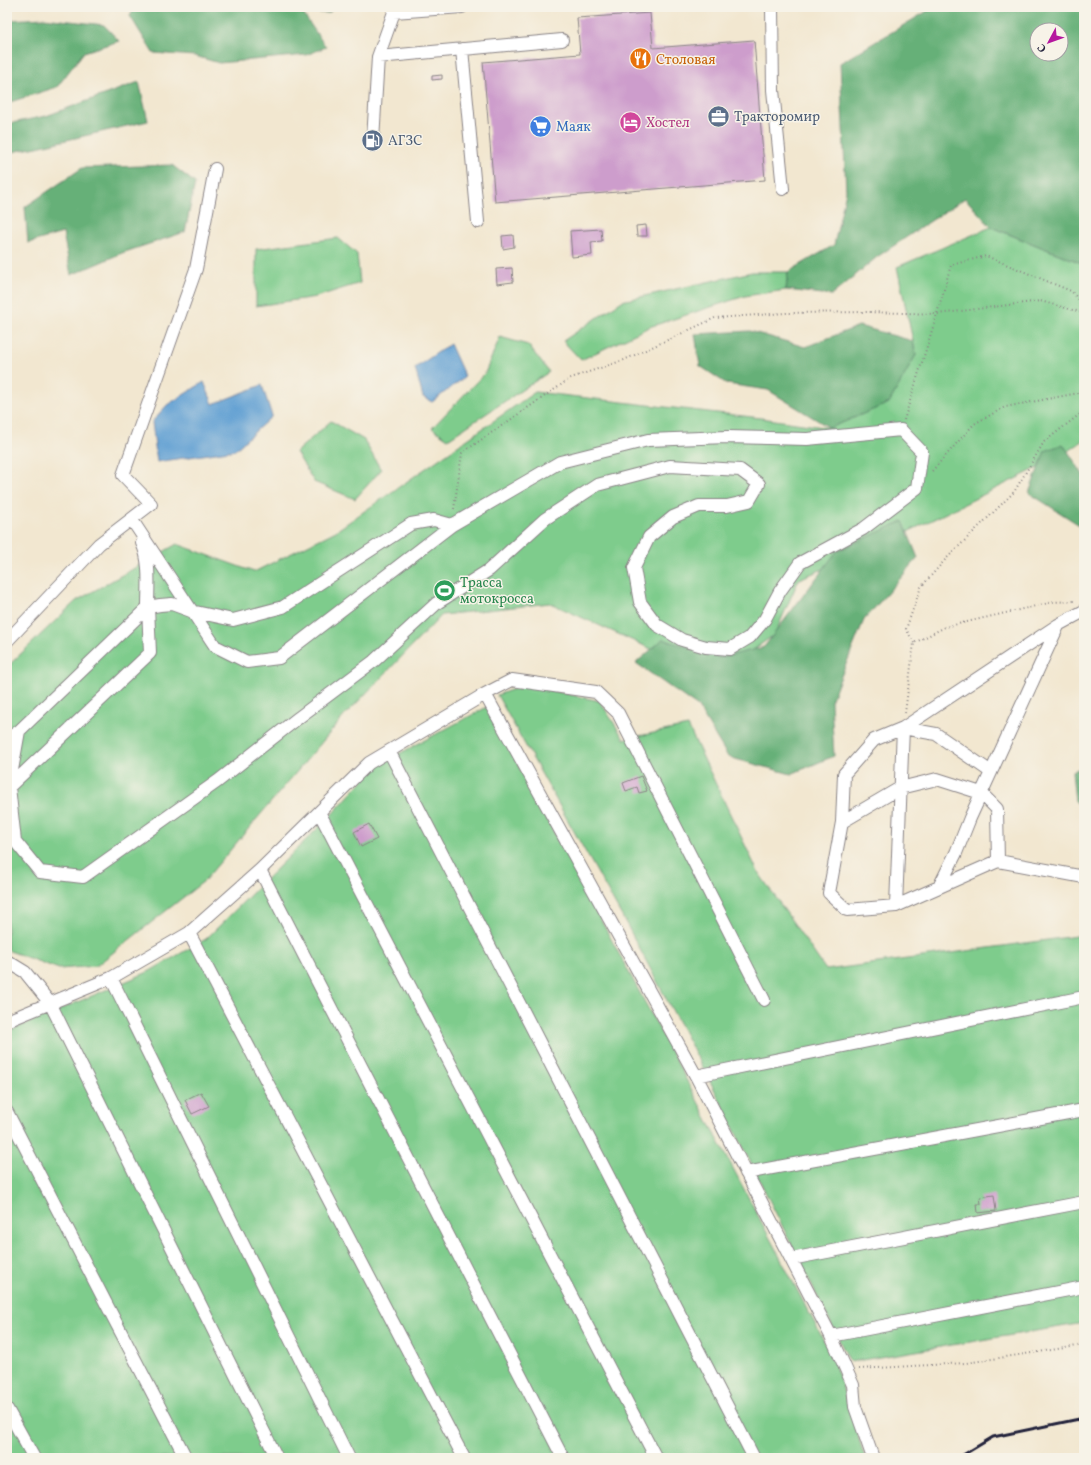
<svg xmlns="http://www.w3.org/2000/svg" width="1091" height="1465" font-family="Vollkorn,serif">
	<rect width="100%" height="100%" fill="#f7f3e8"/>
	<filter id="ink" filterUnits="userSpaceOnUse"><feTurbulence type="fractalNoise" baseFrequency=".025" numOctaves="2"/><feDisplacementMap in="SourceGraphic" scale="8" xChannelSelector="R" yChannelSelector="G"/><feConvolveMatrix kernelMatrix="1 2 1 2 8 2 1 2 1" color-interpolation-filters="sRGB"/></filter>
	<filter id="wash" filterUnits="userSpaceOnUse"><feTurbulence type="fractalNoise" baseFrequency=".012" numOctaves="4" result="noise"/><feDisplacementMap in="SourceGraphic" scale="16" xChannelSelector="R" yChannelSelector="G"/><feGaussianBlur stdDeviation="0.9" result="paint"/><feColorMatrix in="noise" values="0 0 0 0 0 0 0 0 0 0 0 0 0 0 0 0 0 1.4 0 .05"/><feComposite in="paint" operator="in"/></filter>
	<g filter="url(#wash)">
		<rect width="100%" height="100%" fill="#f2e7d0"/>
		<!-- green -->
		<path fill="#7ecc8c" stroke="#507764" d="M991,227L1084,264V440L1062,456L883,544L799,579L775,634L715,678L550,603L442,615L345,715L204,881L96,966L59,969L7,950V667L76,601L177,544L254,572L336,531L535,392L761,418L830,428L916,355L897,267Z
			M338,238L357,254L360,283L316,297L256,306V249Z
			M752,272H788L786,290L745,296L649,327L581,360L563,341L622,301Z
			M500,337L528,345L549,372L448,439L432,428L485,373Z
			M331,421L364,440L381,470L355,499L314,482L296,452Z
			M525,685L600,701L624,739L688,726L758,872L826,970L1084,935V1323L850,1362L710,1081L628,927L497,695Z
			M487,707L686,1079L833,1358L865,1458H7V1032L148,972L206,939L333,813L376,766Z"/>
		<!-- forest -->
		<path fill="#66b078" stroke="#44695a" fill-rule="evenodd" d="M135,7H334L329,13L302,12L326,47L306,55L219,63L195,56L153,53L130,16Z
			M934,7H1084V264L991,227L965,198L877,257L832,295L786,290L788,272L834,245L846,191L840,63ZM1037,30H1061V54H1037Z
			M44,18L104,25L119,41L84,52L57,87L7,103V22L9,20Z
			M139,82L148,121L37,147L7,153V124L46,116Z
			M172,165L195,183L185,232L122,253L71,275L63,233L28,243L25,207L82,168Z
			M7,233L9,234L10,291L7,292Z
			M859,326L913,341L916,355L889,403L830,428L768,390L727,384L700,366L695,334L750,331L805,347Z
			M1063,444L1084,476V528L1029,493L1045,451Z
			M903,521L918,558L864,620L831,701L834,756L791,774L728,757L698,707L636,663L663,639L720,658L764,647L837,551Z
			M1084,767V809L1075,801L1072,771Z"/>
		<!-- water -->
		<path fill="#62a0d3" stroke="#426187" d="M450,344L465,377L432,402L423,397L415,368Z
			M204,382L213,404L262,385L272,416L235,450L157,462L152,422L167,405Z"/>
		<g id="blocks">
			<!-- building -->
			<path fill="#cd9dcc" d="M650,13L653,48L754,40L765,180L495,202L483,62L580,54L577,18Z
				M442,75V79L432,80V76Z
				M646,225L647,236H637L636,226Z
				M601,229L602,241L591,242L592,255L572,257L570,231Z
				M513,235L514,247L503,249L502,236Z
				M512,268L513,282L497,284L496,269Z
				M641,776L647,791L639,793L637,787L626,791L623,783Z
				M369,824L377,839L361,847L354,832Z
				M201,1092L209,1106L192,1114L185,1100Z
				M994,1195L996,1211L978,1213L977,1204H981L980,1197Z"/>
		</g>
	</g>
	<g filter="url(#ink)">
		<use href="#blocks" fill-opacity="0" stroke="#8a8486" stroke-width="1"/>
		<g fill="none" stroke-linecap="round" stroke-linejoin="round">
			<defs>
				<path id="minor" d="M394,7V12L462,7
					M772,7L773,90L783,189
					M462,49L478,222
					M378,57L562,40
					M373,140L378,57L394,12
					M132,520L215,646L247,662L279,658L452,525L560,462L648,440L727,437L807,439L901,430L922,452L917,488L863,529L800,563L780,591L765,619L750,637L730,649L706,647L682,640L657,625L640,602L634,568L649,537L673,517L699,506H727L749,501L759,484L740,470L670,466L597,485L545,519L489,570L437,603L374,661L298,718L218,781L83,877L40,872L15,841L9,787L150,653L148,607L160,605L172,604L191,611L233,620L283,607L411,524L434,520L452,525
					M7,641L99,544L151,504L123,475L196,269L215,169
					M485,694L512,680L596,692L618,713L764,1000
					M7,739L19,731L148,607C148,587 151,562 142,543
					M389,751L754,1458
					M9,787L19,731
					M319,812L656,1458
					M842,822L844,774L874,740L903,728L936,734L991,772
					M998,861L997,809L981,793L937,779L900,788L842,822L829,893L847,910L896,906L903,728L1058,625L1084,611
					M260,870L563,1458
					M939,887L956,853L970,818L1058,626
					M896,906L998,861L1084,877
					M189,933L464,1458
					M7,961L25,972L50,1003L277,1458
					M111,978L349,1458
					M7,1021L111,978L189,933L260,870L369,763L485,694L696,1076L831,1336L853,1385L855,1407L873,1458
					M696,1076L1084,997
					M7,1112L186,1458
					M746,1173L1084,1110
					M791,1259L1084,1202
					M831,1336L1084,1287
					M7,1409L34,1458"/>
			</defs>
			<!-- minor casing -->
			<use href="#minor" stroke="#8a8486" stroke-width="14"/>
			<!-- path -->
			<path stroke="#8a8486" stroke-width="2" stroke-dasharray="1 3" stroke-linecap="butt" d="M904,420L934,324L951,265L986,256L1071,291L1084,305
				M932,471L974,424L1005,407L1084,392
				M454,509L462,453L571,378L624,360L715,318L786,313L869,312L937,314L1040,301L1084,313
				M914,643L906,629L921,587L945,560L1014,492L1044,442L1084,411
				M905,713L914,643L945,627L1053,602L1075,601
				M859,1369L966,1363L1084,1345"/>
			<!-- minor -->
			<use href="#minor" stroke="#fff" stroke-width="12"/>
			<!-- rail -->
			<path stroke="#22223b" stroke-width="3" d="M958,1458L993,1437L1084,1418"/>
		</g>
	</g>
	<!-- icons -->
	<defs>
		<symbol id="restaurant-disc" viewBox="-11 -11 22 22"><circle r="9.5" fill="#e8710a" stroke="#f7f3e8"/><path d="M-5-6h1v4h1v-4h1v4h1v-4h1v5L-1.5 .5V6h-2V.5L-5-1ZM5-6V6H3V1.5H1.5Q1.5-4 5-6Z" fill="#fff"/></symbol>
		<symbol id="office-disc" viewBox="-11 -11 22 22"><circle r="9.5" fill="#5c6f8a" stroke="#f7f3e8"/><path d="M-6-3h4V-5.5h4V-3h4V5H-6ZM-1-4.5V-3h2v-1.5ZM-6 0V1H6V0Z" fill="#fff"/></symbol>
		<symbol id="hotel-disc" viewBox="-11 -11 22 22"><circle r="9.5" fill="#d1479c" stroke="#f7f3e8"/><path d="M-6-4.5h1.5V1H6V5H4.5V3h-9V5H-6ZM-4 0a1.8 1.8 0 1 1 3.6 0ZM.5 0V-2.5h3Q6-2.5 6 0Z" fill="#fff"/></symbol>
		<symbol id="supermarket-disc" viewBox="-11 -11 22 22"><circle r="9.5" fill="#3f7fe0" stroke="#f7f3e8"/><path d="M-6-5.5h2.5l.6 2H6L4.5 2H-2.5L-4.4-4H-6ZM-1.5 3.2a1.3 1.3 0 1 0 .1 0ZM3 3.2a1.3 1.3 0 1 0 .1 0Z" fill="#fff"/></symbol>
		<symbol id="fuel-disc" viewBox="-11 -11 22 22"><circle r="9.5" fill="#5c6f8a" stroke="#f7f3e8"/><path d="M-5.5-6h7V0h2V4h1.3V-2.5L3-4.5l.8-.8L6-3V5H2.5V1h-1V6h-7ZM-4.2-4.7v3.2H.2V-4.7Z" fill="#fff"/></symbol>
		<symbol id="stadium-disc" viewBox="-11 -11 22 22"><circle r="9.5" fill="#2e9e5b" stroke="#f7f3e8"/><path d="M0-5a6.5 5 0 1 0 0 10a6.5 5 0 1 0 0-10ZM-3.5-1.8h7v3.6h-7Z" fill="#fff"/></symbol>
	</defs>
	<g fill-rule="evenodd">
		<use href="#restaurant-disc" x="628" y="46" width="25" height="25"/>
		<use href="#office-disc" x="706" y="104" width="25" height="25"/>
		<use href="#hotel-disc" x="618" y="110" width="25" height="25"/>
		<use href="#supermarket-disc" x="528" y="114" width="25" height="25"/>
		<use href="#fuel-disc" x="360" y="128" width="25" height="25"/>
		<use href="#stadium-disc" x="432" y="578" width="25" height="25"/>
	</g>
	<g text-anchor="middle" stroke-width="3" stroke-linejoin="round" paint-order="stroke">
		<!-- food labels -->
		<g font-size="14" fill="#c56008" stroke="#f7f3e8" text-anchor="start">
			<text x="656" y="64">Столовая</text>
		</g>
		<!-- service labels -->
		<g font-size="14" fill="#4e5e75" stroke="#f7f3e8" text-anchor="start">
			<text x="734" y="121">Тракторомир</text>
			<text x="388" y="145">АГЗС</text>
		</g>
		<!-- hotel labels -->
		<g font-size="14" fill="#b23c85" stroke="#f7f3e8" text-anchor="start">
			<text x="646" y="127">Хостел</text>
		</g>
		<!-- shop labels -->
		<g font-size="14" fill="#366cbe" stroke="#f7f3e8" text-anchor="start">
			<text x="556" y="131">Маяк</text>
		</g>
		<!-- leisure labels -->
		<g font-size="14" fill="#27864d" stroke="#f7f3e8" text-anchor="start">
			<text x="460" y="587">Трасса<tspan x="460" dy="16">мотокросса</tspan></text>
		</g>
	</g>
	<!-- margin -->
	<rect width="1091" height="1465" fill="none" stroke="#f7f3e8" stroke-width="24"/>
	<!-- north arrow -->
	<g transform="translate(1049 42) rotate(229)"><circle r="19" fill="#f7f3e8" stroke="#a29fa3"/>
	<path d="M0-3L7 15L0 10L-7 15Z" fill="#b5179e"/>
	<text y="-6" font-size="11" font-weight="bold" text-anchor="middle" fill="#22223b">С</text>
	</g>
</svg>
